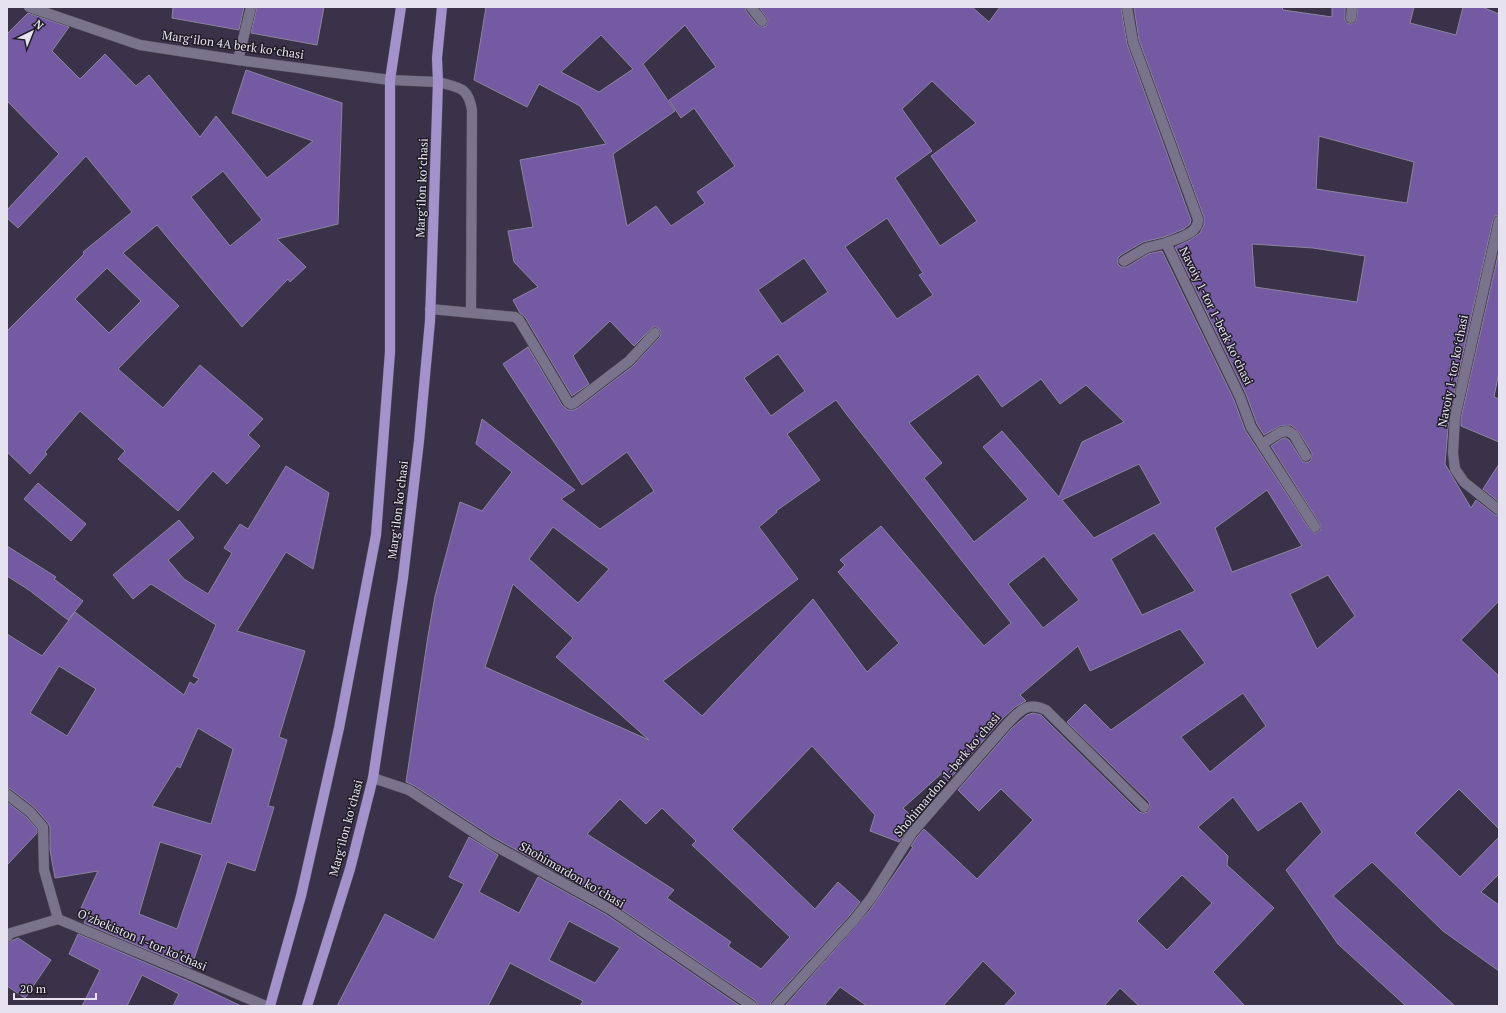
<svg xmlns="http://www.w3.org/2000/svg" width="1506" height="1013" font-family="'PT Serif',serif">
	<rect width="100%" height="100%" fill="#393248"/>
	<!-- building -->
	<path fill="#735aa2" stroke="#8c859e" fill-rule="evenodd" d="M173,7H244L239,30L172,18Z
		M257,7H324L317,45L251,33Z
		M486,7H745L746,11L757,25L763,27L766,26L768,20L759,7H972L989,22L1000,7H1121L1127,44L1191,220L1190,224L1184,229L1164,237L1143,242L1121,255L1118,258V264L1121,267H1127L1148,254L1162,251L1234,400L1245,430L1310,530L1315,533L1321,530L1320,524L1271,446L1283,438H1286L1289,440L1303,462H1309L1311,460L1312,453L1299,432L1291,425L1280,426L1264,435L1257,424L1246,394L1175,247L1190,240L1200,233L1204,225V217L1139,40L1134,7H1282L1283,10L1332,17V7H1345V20L1347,23L1351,24L1356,21L1358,7H1414L1410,23L1456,35L1463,7H1482L1499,14V215L1495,216L1493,220L1449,416L1445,464L1471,508L1476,500L1495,515L1499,516V601L1461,640L1499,676V829L1459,789L1415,833L1460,877L1499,837V874L1481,892L1499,905V971L1443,931L1372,862L1333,896L1455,1006H1406L1338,944L1286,870L1322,832L1301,801L1258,831L1233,797L1198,827L1228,856L1227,865L1274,908L1213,972L1245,1006H1139L1120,988L1104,1006H1004L1016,993L983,961L943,1006H867L840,987L824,1006H785L870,910L913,847L911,846L917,837L924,829L977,879L1033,820L1001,789L979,811L958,790L1012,728L1027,715L1033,713L1041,715L1139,812L1143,813L1148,812L1150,808L1149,802L1067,722L1085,704L1111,730L1205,663L1180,629L1090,671L1078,646L1020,695L1026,701L1015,707L1002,719L948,781L941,774L903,808L915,820L899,842L870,831L875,815L812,746L732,829L815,909L838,882L860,902L849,916L771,1002L770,1006H758L756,1001L614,904L493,837L413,785L406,782L428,636L435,596L460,502L482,511L512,472L476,444L482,419L575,490L561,499L600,529L654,491L627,452L582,485L503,364L528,347L562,405L568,410H573L578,408L633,366L660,337L661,331L657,327H653L634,346L610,321L573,356L589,384L572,396L525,317L520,313L513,300L538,287L514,262L508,231L533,227L520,160L606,144L580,106L539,84L527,107L474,80ZM685,25L716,67L669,100L681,118L694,108L735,166L697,192L705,203L671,226L656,206L627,226L613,154L675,111L643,64ZM601,35L633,69L599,92L561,72ZM932,81L976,123L931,156L977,221L940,246L895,178L932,151L902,109ZM1319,136L1414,162L1407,203L1316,189ZM887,218L923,273L919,275L933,295L897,319L845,247ZM1252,244L1313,248L1365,256L1357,302L1255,287ZM804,258L828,292L782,324L758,290ZM778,354L805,391L771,416L744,378ZM978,374L1002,407L1041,379L1060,404L1086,385L1124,422L1082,442L1059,497L1002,431L983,447L1028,499L974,542L924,478L942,463L909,423ZM836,400L847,415L1011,623L984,646L881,526L840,560L845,565L838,572L899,643L867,672L813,599L702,716L663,681L798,579L759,527L777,512L776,511L820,480L787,434ZM1139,464L1161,503L1094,538L1062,500ZM1267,490L1302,546L1232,572L1215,528ZM553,527L609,569L578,603L529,559ZM1154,533L1195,591L1142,615L1111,559ZM1044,556L1079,600L1043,628L1008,584ZM1328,575L1355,616L1317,649L1290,594ZM513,584L573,638L556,657L649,740L485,667ZM1243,693L1266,726L1210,772L1181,737ZM620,799L646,824L662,808L696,841L692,845L790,937L761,969L728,946L731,942L667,898L674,890L587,834ZM1182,875L1212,903L1167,950L1137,921Z
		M28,13L69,27L52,51L80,79L105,54L136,86L149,75L200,137L216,116L267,178L313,141L232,113L246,70L342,103L338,224L277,239L306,267L290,282L288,279L242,327L157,225L123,253L179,306L118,369L163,408L200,365L263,419L248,435L260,446L227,484L213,471L178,511L118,459L125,451L80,411L45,452L47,454L30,474L7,452V331L84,254L83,252L132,212L86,156L18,228L7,218V210L59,154L7,101V34ZM223,171L262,220L230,246L191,197ZM107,268L141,301L109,333L75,299Z
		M1499,251V372L1494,397L1499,399V442L1461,426V418Z
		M1499,464V502L1483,489Z
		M286,466L329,493L313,569L286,552L237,631L305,651L279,737L287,740L268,806L274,807L255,871L227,862L191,968L84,923L89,911L81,908L98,871L55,878L50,850V827L48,823L34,807L11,789L7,788V634L42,656L75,612L184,695L190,682L194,685L199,679L193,676L216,625L151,584L133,599L113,575L179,520L194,538L168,560L184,579L208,594L232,553L224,548L240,524L248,529ZM59,666L96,689L67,736L30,713ZM198,728L233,749L211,824L152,806L177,766L180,768ZM160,842L202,855L177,929L139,914Z
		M38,483L86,524L71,541L24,499Z
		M7,546L56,577L54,579L83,601L68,620L29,590L7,576Z
		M7,802L26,817L37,829V833L7,865Z
		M469,837L498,855L479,892L519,913L538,877L607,915L740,1006H580L583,1001L510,963L488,1006H337L385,914L434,940L464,884L449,877ZM569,921L620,948L595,983L549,960Z
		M78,934L193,983L241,1006H173L179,994L142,975L127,1006H82L100,970L69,954Z
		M18,938L51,960L25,998L7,986V943Z"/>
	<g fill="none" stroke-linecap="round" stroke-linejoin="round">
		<defs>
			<path id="lane" d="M238,60L251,7
				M438,82C460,88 468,87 472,110L471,312
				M1124,261L1146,248L1166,243
				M1262,444L1281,432L1288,431L1294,435L1306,456"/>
			<path id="street" d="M29,7L140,45L238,60L390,80L438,82
				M751,7L762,21
				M1127,7L1133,42L1198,219C1199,234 1178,238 1166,243L1240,397L1251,427L1315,527
				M1351,18L1352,7
				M1499,221L1455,417L1453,453L1455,469L1464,482L1499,510
				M430,309L515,317L519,320L568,402L571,404L574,403L629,361L655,333
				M373,778L409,790L490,843L610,909L752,1006
				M7,794L30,812L43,827L44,870L58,919
				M7,937L11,933L58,919L266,1006
				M776,1006L854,920L872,897L912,833L1007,724C1020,711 1026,701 1046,710L1144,807"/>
			<path id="primary" d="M270,1006L301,896L339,728L376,535L390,352V80L401,7
				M307,1006L350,869L373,778L403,578L419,441L430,321L438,82L437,58L442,7"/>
		</defs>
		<!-- lane casing -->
		<use href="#lane" stroke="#534e60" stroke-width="11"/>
		<!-- street casing -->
		<use href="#street" stroke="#534e60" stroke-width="11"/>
		<!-- primary casing -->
		<use href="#primary" stroke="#534e60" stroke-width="11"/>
		<!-- lane -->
		<use href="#lane" stroke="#7a738c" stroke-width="10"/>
		<!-- street -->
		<use href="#street" stroke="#7a738c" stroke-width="10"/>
		<!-- primary -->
		<use href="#primary" stroke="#a492cc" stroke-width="10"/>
	</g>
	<g text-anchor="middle" stroke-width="3" stroke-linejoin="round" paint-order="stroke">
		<!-- street labels -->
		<g font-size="12" fill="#e6e2f0" stroke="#1f1c26">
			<text transform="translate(233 45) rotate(8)" y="4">Margʻilon 4А berk koʻchasi</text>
			<text transform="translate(422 188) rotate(-88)" y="4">Margʻilon koʻchasi</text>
			<text transform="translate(1216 316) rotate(64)" y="4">Navoiy 1-tor 1-berk koʻchasi</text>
			<text transform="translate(1453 371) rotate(-79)" y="4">Navoiy 1-tor koʻchasi</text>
			<text transform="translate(398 510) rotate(-83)" y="4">Margʻilon koʻchasi</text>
			<text transform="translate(947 775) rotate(-50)" y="4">Shohimardon 1-berk koʻchasi</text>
			<text transform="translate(346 828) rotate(-75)" y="4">Margʻilon koʻchasi</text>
			<text transform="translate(572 875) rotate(30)" y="4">Shohimardon koʻchasi</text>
			<text transform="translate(142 940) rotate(23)" y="4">O‘zbekiston 1-tor ko‘chasi</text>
		</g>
	</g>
	<!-- border -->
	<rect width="1506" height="1013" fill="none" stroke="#e6e2f0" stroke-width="16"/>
	<!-- north arrow -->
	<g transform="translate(32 32) rotate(43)" stroke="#1f1c26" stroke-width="3" paint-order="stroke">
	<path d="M0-3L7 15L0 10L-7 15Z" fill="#e6e2f0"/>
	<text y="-6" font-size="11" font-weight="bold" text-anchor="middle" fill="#e6e2f0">N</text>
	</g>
	<!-- scale -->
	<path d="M14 993v6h82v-6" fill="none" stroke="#e6e2f0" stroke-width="2"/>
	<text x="20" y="993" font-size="12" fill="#e6e2f0" stroke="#1f1c26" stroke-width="3" paint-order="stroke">20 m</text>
</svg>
